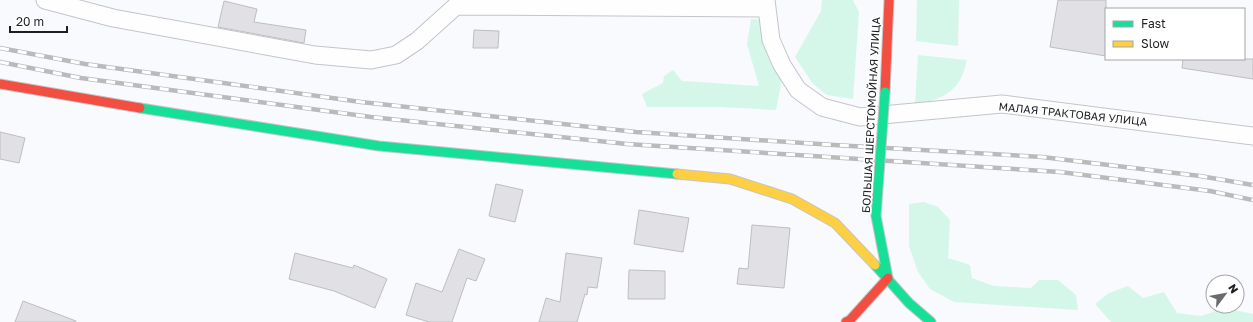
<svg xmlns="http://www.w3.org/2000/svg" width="1253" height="322" font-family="'Golos Text',sans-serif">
	<rect width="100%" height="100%" fill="#f8fafd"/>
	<!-- green -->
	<path fill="#d5f7e9" d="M822,0H853L859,12L853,99L827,95L813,84L795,57L821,11Z
		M917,0H959L958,46L916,41Z
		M751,19L766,20L783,75L776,110L721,107H647L642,94L663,83L664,76L673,70L682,81L759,86L747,44Z
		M918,55L967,60C965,66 964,73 961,78C952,96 933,101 915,105Z
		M924,202L938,207L950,220L948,258L970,265L972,278L994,286L1031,288L1039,280H1058L1076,295L1078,310L954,302L930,289L918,272L909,246V204Z
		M1128,286L1143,298L1164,292L1177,313L1201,316L1225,308L1253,314V322H1111L1095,304L1109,293Z"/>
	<!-- building -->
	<path fill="#e1e1e5" stroke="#bebec2" d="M1058,0H1106V56L1050,47Z
		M224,1L257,9L254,22L306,30L304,43L218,27Z
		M474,30L499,31L498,48H473Z
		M1183,59H1253V79L1182,68Z
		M0,132L25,138L19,163L0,159Z
		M496,184L523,190L515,222L489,216Z
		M639,210L689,218L683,252L634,244Z
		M752,225L790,228L784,288L737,284L739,268L748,269Z
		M459,249L485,259L476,281L467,278L452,322H429L406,315L416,283L442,292Z
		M295,253L353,268L354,265L387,279L375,308L334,291L289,279Z
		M566,253L602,258L597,288L588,287L587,295L585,294L577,322H539L546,298L560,302Z
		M629,270L665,271V299H628Z
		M23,301L76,321V322H15Z"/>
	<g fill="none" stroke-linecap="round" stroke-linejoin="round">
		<defs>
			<path id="street" d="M45,0L113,18L315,55L371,60L396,55L417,41L456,6L767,8
				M766,0L771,40L782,65L798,90L822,107L860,117L1002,104L1253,136"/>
			<path id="fast" d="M140,108L379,146L677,174
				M876,216L888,278
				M875,265L909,303L931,322"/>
			<path id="slow" d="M677,174L730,179L792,199L835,223L875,265"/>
			<path id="jam" d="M0,84L140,108
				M885,92L889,0
				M846,322L850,320L888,278"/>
		</defs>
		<!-- street casing -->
		<use href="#street" stroke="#c3c5c8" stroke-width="19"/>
		<!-- fast casing -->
		<use href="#fast" stroke="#c3c5c8" stroke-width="11"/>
		<!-- slow casing -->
		<use href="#slow" stroke="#c3c5c8" stroke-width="11"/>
		<!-- jam casing -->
		<use href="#jam" stroke="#c3c5c8" stroke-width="11"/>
		<!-- street -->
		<use href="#street" stroke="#fefeff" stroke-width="17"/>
		<!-- fast -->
		<use href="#fast" stroke="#16e098" stroke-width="9"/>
		<!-- slow -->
		<use href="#slow" stroke="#ffcf43" stroke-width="9"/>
		<!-- jam -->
		<use href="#jam" stroke="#f24e42" stroke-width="9"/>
		<defs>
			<path id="rail" d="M0,48L85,64L361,102L636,132L834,145L1042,157L1200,176L1253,185
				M0,62L81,78L371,117L627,144L1060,172L1210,191L1253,200"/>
		</defs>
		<!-- rail casing -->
		<use href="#rail" stroke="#bababc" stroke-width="4.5"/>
		<!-- rail -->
		<use href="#rail" stroke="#fff" stroke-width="3" stroke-dasharray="9" stroke-linecap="butt"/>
		<defs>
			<path id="fast-bridge" d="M876,216L885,92"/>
		</defs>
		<!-- fast-bridge casing -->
		<use href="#fast-bridge" stroke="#c3c5c8" stroke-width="11" stroke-linecap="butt"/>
		<!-- fast-bridge -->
		<use href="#fast-bridge" stroke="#16e098" stroke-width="9"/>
	</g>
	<g text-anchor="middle" stroke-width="3.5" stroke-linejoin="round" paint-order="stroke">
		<!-- street labels -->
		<g font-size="11" fill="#1c1e22" stroke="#fff">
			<text transform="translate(1073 114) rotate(6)" y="4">МАЛАЯ ТРАКТОВАЯ УЛИЦА</text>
			<text transform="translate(871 115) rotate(-87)" y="4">БОЛЬШАЯ ШЕРСТОМОЙНАЯ УЛИЦА</text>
		</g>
	</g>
	<!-- legend -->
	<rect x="1105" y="8" width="140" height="52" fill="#ffffff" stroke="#a4a5a7"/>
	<rect x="1113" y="21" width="20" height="6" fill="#16e098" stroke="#a4a5a7"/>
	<text x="1141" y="28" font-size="12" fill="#1c1e22">Fast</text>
	<rect x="1113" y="41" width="20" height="6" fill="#ffcf43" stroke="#a4a5a7"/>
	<text x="1141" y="48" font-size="12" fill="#1c1e22">Slow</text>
	<!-- north arrow -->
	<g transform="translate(1225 294) rotate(58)"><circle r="19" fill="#ffffff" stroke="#a4a5a7"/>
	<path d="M0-3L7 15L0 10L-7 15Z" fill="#696b6f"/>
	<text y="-6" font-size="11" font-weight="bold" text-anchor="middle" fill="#1c1e22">N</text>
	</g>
	<!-- scale -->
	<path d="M10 26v6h57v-6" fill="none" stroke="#1c1e22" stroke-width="2"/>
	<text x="16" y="26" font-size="12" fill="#1c1e22" stroke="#ffffff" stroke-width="3" paint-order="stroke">20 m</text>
</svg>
